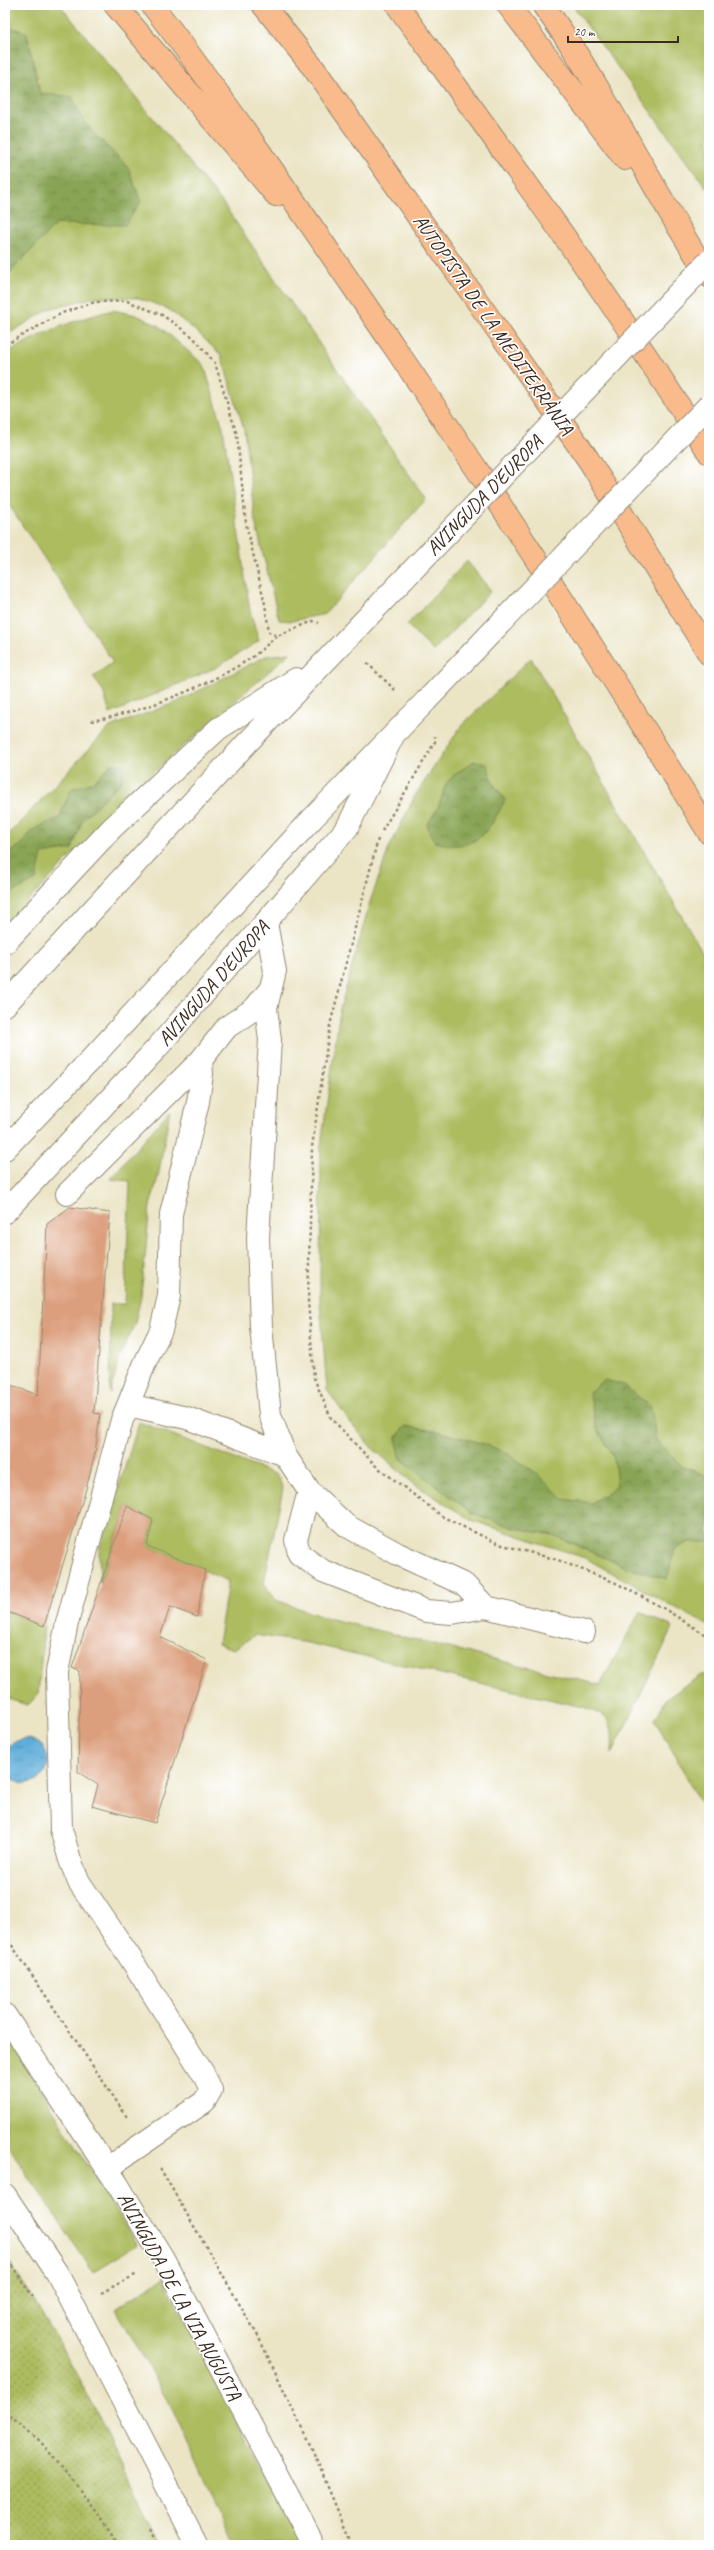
<svg xmlns="http://www.w3.org/2000/svg" width="714" height="2550" font-family="Caveat,sans-serif">
	<defs>
		<pattern id="forest-crowns" width="20" height="18" patternUnits="userSpaceOnUse"><rect width="20" height="18" fill="#89a455"/><path d="M2 6a3 3 0 1 1 6 0M12 15a3 3 0 1 1 6 0" fill="none" stroke="#718646"/></pattern>
		<pattern id="park-dots" width="8" height="8" patternUnits="userSpaceOnUse"><rect width="8" height="8" fill="#acbc5e"/><path d="M2 2h.1M6 6h.1" fill="none" stroke="#8d994d" stroke-width="1.8" stroke-linecap="round"/></pattern>
		<pattern id="water-ripples" width="26" height="14" patternUnits="userSpaceOnUse"><rect width="26" height="14" fill="#5fadd9"/><path d="M2 4q2-2 4 0t4 0M15 11q2-2 4 0t4 0" fill="none" stroke="#508daf"/></pattern>
	</defs>
	<rect width="100%" height="100%" fill="#fff"/>
	<filter id="ink" filterUnits="userSpaceOnUse"><feTurbulence type="fractalNoise" baseFrequency=".025" numOctaves="2"/><feDisplacementMap in="SourceGraphic" scale="8" xChannelSelector="R" yChannelSelector="G"/><feConvolveMatrix kernelMatrix="1 2 1 2 8 2 1 2 1" color-interpolation-filters="sRGB"/></filter>
	<filter id="wash" filterUnits="userSpaceOnUse"><feTurbulence type="fractalNoise" baseFrequency=".012" numOctaves="4" result="noise"/><feDisplacementMap in="SourceGraphic" scale="16" xChannelSelector="R" yChannelSelector="G"/><feGaussianBlur stdDeviation="0.9" result="paint"/><feColorMatrix in="noise" values="0 0 0 0 0 0 0 0 0 0 0 0 0 0 0 0 0 1.4 0 .05"/><feComposite in="paint" operator="in"/></filter>
	<g filter="url(#wash)">
		<rect width="100%" height="100%" fill="#ebe5c6"/>
		<!-- green -->
		<path fill="#acbc5e" stroke="#74733e" d="M5,5H60L222,202L426,499L325,614L292,621L279,620L255,521L244,429L221,355L196,331L168,309L139,298L95,297L49,309L5,336Z
			M572,5H709V191Z
			M113,310L136,315L159,326L204,365L223,428L250,611L259,641L215,668L110,714L103,691L93,677L113,662L5,499V354C39,333 74,320 113,310Z
			M467,561L491,591L433,651L407,625Z
			M290,653L141,783L5,925V838L110,727L177,702L266,656Z
			M531,658L709,963V1626L585,1558L471,1520L414,1484L371,1447L347,1418L327,1390L320,1302L321,1145L340,1009L370,902L389,848L415,796L461,726Z
			M170,1110L158,1177L150,1206L141,1297L135,1323L120,1357L110,1393L111,1304H125L130,1181L110,1179Z
			M139,1422L277,1475L283,1488L264,1583L276,1600L323,1617L600,1685L640,1612L673,1627L612,1754C613,1724 613,1717 583,1707L308,1643L255,1635L234,1649L218,1644L228,1581L147,1546L153,1520L127,1506L100,1584L99,1550Z
			M5,1611L44,1626L38,1695L28,1705L11,1700L5,1695Z
			M701,1675H709V1819L655,1720L666,1699Z
			M5,2032L137,2245L93,2272L5,2141Z
			M163,2278L301,2545H233L173,2411L116,2309Z"/>
		<!-- forest -->
		<path fill="url(#forest-crowns)" stroke="#62673a" d="M5,25L27,33L40,93L72,97L85,124L128,167L141,202L125,225L56,224L5,278Z
			M474,761L487,764L492,781L505,800C488,833 476,853 435,842L427,825L438,808L446,784L454,775Z
			M111,764H124L122,781L83,819L72,849L42,854L36,880L5,896V855L20,846L34,829L59,818L71,789L94,782Z
			M605,1380L624,1385L651,1407L656,1440L683,1467L709,1476V1542H689L675,1549L667,1579L628,1568L553,1535L514,1528L472,1513L401,1459L396,1438L405,1426L441,1432L488,1445L508,1454L539,1475L563,1499L592,1503L617,1486L614,1459L596,1426L589,1392Z"/>
		<!-- park -->
		<path fill="url(#park-dots)" stroke="#74733e" d="M5,2255C65,2346 116,2445 159,2545H5Z"/>
		<!-- water -->
		<path fill="url(#water-ripples)" stroke="#4d6c7c" d="M4 1761a22 22 0 1 1 44 0a22 22 0 1 1-44 0Z"/>
		<g id="blocks">
			<!-- building -->
			<path fill="#dc9f7d" d="M70,1207L110,1213L94,1413L100,1414L95,1453L86,1489L44,1626L5,1611V1383L38,1395L47,1224Z
				M127,1506L153,1520L147,1546L205,1570L197,1617L170,1607L160,1637L207,1660L155,1823L92,1806L98,1785L78,1772L80,1671L72,1668Z"/>
		</g>
	</g>
	<g filter="url(#ink)">
		<use href="#blocks" fill-opacity="0" stroke="#938872" stroke-width="1"/>
		<g fill="none" stroke-linecap="round" stroke-linejoin="round">
			<defs>
				<path id="minor" d="M266,923L275,971L266,1008L270,1040L258,1238L261,1327L270,1415L285,1455
					M5,943L112,828L218,729L296,679
					M5,1005L246,744L358,627
					M5,1149L94,1056L313,818L426,701
					M67,1194L201,1060L227,1027L254,1009L268,992
					M5,1212L157,1048L347,828L394,734
					M128,1405L187,1418L285,1455L309,1491L347,1526L398,1554L465,1585L486,1607
					M309,1491L296,1540L299,1554L323,1571L426,1611L452,1613L486,1607L584,1632
					M5,2015L118,2185L164,2260L314,2545
					M107,2168L204,2102L211,2090L203,2073L129,1956L79,1882L70,1860L61,1829L57,1672L67,1623L122,1420L145,1363L161,1330L169,1296L171,1214L198,1102L202,1074L201,1060
					M5,2195L57,2273L197,2545"/>
				<path id="highway" d="M115,5L276,195
					M152,5C237,115 314,230 393,345C502,505 608,667 709,833
					M263,5L315,70L588,459L709,654
					M397,5C504,152 613,299 709,453
					M508,5L625,159
					M543,5C606,90 650,187 709,276"/>
			</defs>
			<!-- minor casing -->
			<use href="#minor" stroke="#938872" stroke-width="24"/>
			<!-- highway casing -->
			<use href="#highway" stroke="#938872" stroke-width="24"/>
			<!-- path -->
			<path stroke="#938872" stroke-width="2.5" stroke-dasharray="3 3" stroke-linecap="butt" d="M5,345L62,313L95,302L127,301L162,315L193,337L215,363L237,435L246,524L265,604L269,632L277,636L313,621L319,623
				M367,663L395,690
				M91,721C138,714 210,685 251,658C260,652 268,643 277,636
				M382,831L435,742V736
				M378,839L330,1025L312,1147L308,1301L314,1378L331,1418L376,1466L443,1517L499,1544L558,1560L616,1583L663,1608L709,1637
				M5,1935L127,2117
				M160,2168L258,2336L313,2451L352,2545
				M5,2255L33,2297
				M101,2293L137,2274
				M5,2412L40,2441L77,2486L119,2545
				M152,2529L159,2545"/>
			<!-- minor -->
			<use href="#minor" stroke="#fff" stroke-width="22"/>
			<!-- highway -->
			<use href="#highway" stroke="#fabb8c" stroke-width="22"/>
			<defs>
				<path id="minor-bridge" d="M358,627L709,261
					M426,701L709,405"/>
			</defs>
			<!-- minor-bridge casing -->
			<use href="#minor-bridge" stroke="#938872" stroke-width="24" stroke-linecap="butt"/>
			<!-- minor-bridge -->
			<use href="#minor-bridge" stroke="#fff" stroke-width="22"/>
		</g>
	</g>
	<g text-anchor="middle" stroke-width="3.5" stroke-linejoin="round" paint-order="stroke">
		<!-- street labels -->
		<g font-size="20" fill="#3b2a1e" stroke="#fff">
			<text transform="translate(494 324) rotate(55)" y="7">AUTOPISTA DE LA MEDITERRÀNIA</text>
			<text transform="translate(484 495) rotate(-46)" y="7">AVINGUDA D'EUROPA</text>
			<text transform="translate(213 983) rotate(-49)" y="7">AVINGUDA D'EUROPA</text>
			<text transform="translate(180 2296) rotate(61)" y="7">AVINGUDA DE LA VIA AUGUSTA</text>
		</g>
	</g>
	<!-- margin -->
	<rect width="714" height="2550" fill="none" stroke="#fff" stroke-width="20"/>
	<!-- scale -->
	<path d="M568 36v6h110v-6" fill="none" stroke="#3b2a1e" stroke-width="2"/>
	<text x="574" y="36" font-size="12" fill="#3b2a1e" stroke="#ffffff" stroke-width="3" paint-order="stroke">20 m</text>
</svg>
